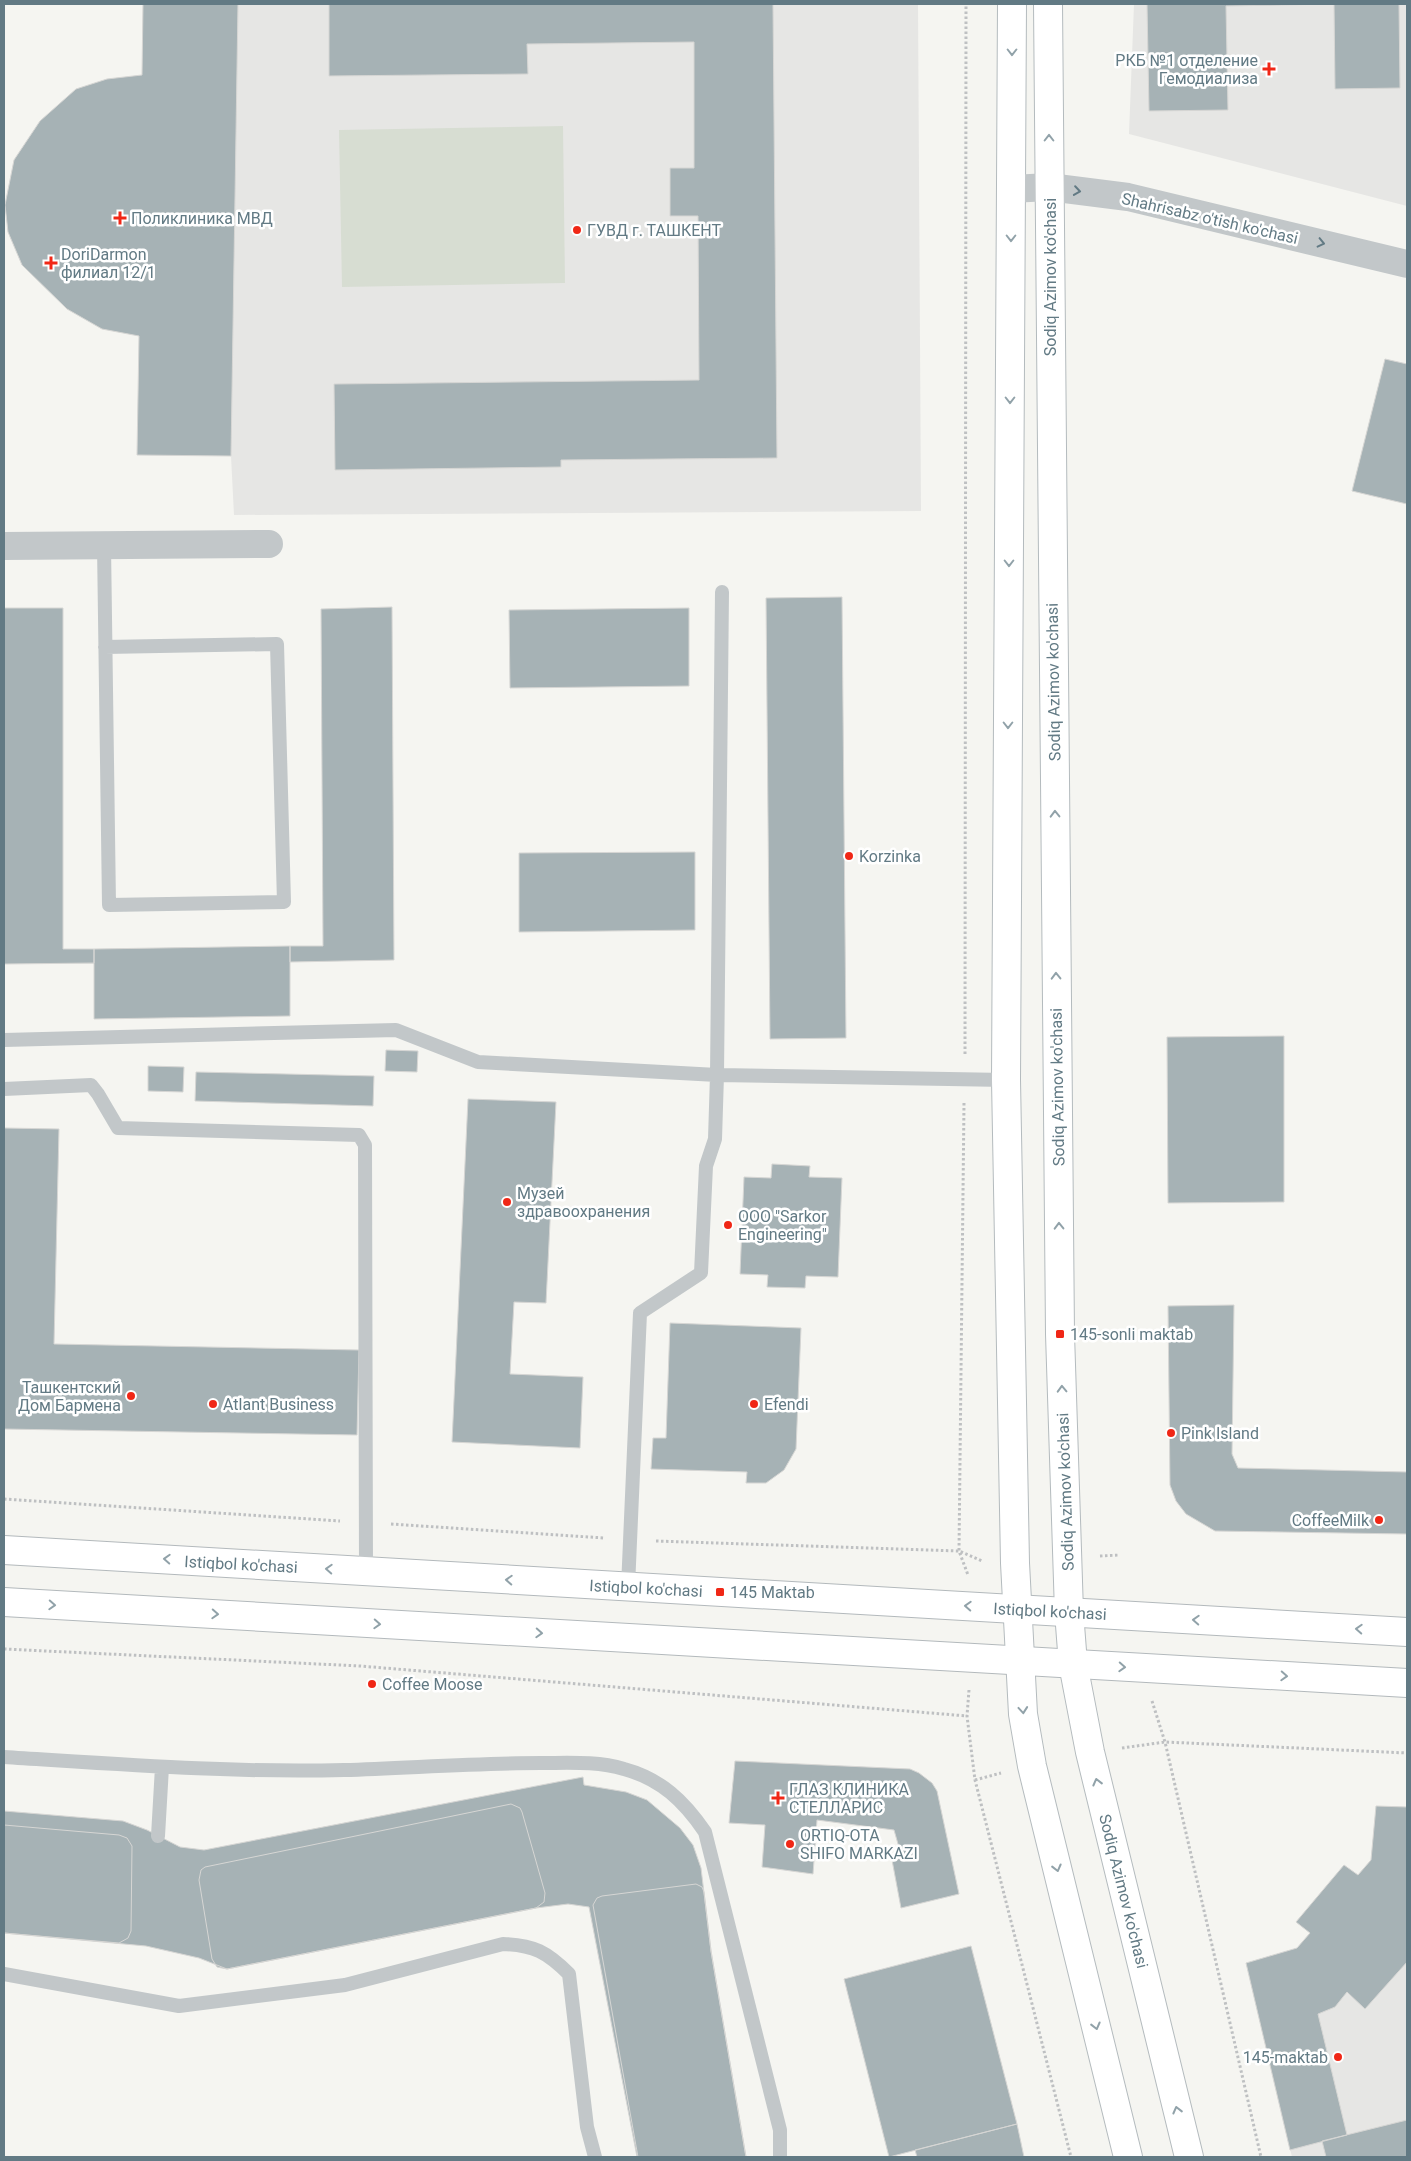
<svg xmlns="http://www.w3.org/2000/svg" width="1411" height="2161" font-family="Roboto,sans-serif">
	<rect width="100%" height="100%" fill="#f5f5f1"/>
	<!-- built -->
	<path fill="#e6e6e4" d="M238,4H918L921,511L234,515L231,456Z
		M1134,4H1407V206L1129,134Z
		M1376,1806L1407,1807V2157H1292L1246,1963L1297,1948L1310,1933L1296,1922L1344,1865L1358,1875L1371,1860Z"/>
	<!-- green -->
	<path fill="#d7ddd2" d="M563,126L565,283L342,287L339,130Z"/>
	<!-- building -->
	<path fill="#a6b2b5" stroke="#d6d6d4" d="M143,4H238L231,456L137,455L139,336L102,329L67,309L22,265L8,232L5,205L14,160L40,121L76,89L107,79L142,75Z
		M329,4H773L777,458L561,460V467L335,470L334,384L699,380L698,216H670V168H694V42L527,44L528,74L329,76Z
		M1147,4H1399L1400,88L1335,89L1334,4L1226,6L1228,110L1149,111Z
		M1385,359L1407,364V504L1352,491Z
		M842,597L846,1038L770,1039L766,598Z
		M392,607L394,960L290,962V946H323L321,609Z
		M4,608H63V949H94V963L4,964Z
		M689,608V686L510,688L509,610Z
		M695,852V930L519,932V853Z
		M290,946V1016L94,1019V949Z
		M1284,1036V1202L1168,1203L1167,1037Z
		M386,1050L418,1051L417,1072L385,1071Z
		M148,1066L184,1067L183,1092L148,1091Z
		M196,1072L374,1076L373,1106L195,1101Z
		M468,1099L556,1102L546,1303L514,1302L510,1374L583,1377L580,1448L452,1442Z
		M4,1128L59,1129L54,1344L359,1350L357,1435L4,1429Z
		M772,1164L810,1166L809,1177L842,1178L838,1277L806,1276L805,1288L767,1287L768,1275L740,1274L744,1177L771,1178Z
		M1234,1305L1232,1454L1238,1468L1407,1472V1534L1215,1531L1186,1514L1176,1501L1170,1485L1168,1306Z
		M670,1323L801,1328L796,1449L784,1470L766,1483H746L747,1472L651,1469L653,1438H666Z
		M735,1761L910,1769L919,1773L932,1783L937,1791L959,1894L901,1908L892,1860L902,1858L894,1830L817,1820L813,1874L762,1867L765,1825L729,1823Z
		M583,1777L584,1785L626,1792L647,1800L680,1828L693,1845L701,1868L711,1951L746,2157H637L589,1907L568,1904L536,1908L227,1969L199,1958L146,1946L4,1933V1811L123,1821L147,1830L180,1847L204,1850Z
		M511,1804L520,1808L522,1812L545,1893L544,1902L536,1908L227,1969L217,1967L212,1959L199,1880L201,1870L205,1867Z
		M1376,1806L1407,1807V1962L1365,2009L1347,1992L1335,2007L1318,2014L1347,2135L1290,2150L1246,1963L1297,1948L1310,1933L1296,1922L1344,1865L1358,1875L1371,1860Z
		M4,1825L119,1835L127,1838L132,1846L131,1931L128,1938L119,1943L4,1933Z
		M696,1884L702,1887L704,1892L711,1951L746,2157H638L593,1905L597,1898L602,1896Z
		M971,1946L1017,2124L889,2157L844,1979Z
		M1407,2120V2157H1326L1322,2141Z
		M1017,2124L1024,2157H917L915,2150Z"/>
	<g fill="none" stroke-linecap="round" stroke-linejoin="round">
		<defs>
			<path id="secondary" d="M1012,4L1006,1080L1015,1563L1023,1714L1032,1766L1128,2157
				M1048,4L1060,1334L1069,1612L1073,1664L1090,1752L1189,2157"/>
			<path id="primary" d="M4,1550L1407,1632
				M4,1602L1407,1683"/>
		</defs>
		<!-- secondary casing -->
		<use href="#secondary" stroke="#b4bbbe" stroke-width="30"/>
		<!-- primary casing -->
		<use href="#primary" stroke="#b3b9bc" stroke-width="30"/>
		<!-- path -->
		<path stroke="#bec0c2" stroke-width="3" stroke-dasharray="2.5 2.5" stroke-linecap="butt" d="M965,1054L966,4
			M964,1103L959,1551L968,1575
			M4,1499L340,1521
			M391,1524L604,1538
			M656,1541L959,1551L982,1561
			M1100,1556L1120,1555
			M4,1649L360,1666L967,1716
			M969,1690L967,1716L975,1780L1071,2157
			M1152,1701L1165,1742L1261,2157
			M1122,1748L1165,1742L1407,1753
			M975,1780L1001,1773"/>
		<!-- lane -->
		<path stroke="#c2c7c9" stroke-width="14" d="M104,545L109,905L284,902L277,644L105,647
			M722,592L717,1075L1006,1080
			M4,1040L396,1030L478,1062L717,1075L715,1139L706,1166L701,1273L640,1313L628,1587
			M4,1089L91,1085L98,1094L118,1128L359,1135L365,1145L366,1571
			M4,1757C117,1764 231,1773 344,1770C410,1768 475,1763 541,1763C569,1763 597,1761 624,1769C661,1779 684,1801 705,1832L780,2130V2157
			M158,1836L162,1767
			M4,1974L179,2006L345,1985L503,1944C534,1945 547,1952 569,1974L587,2127L595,2157"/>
		<!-- street -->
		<path stroke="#c2c7c9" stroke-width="28" d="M1011,189L1049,187L1128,197L1407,264
			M4,546L269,544"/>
		<!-- secondary -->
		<use href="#secondary" stroke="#fff" stroke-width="28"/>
		<!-- primary -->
		<use href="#primary" stroke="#fff" stroke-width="28"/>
	</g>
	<!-- one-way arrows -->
	<defs><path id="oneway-chevron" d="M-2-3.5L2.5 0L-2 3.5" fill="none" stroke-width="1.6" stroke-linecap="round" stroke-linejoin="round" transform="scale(1.25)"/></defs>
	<g stroke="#91a2a9">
		<use href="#oneway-chevron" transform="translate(1012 52) rotate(90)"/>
		<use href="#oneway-chevron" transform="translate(1049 138) rotate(-90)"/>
		<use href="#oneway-chevron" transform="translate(1011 238) rotate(90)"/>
		<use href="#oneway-chevron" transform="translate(1010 400) rotate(90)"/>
		<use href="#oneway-chevron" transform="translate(1009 563) rotate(90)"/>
		<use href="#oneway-chevron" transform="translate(1008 725) rotate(90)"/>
		<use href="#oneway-chevron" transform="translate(1055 814) rotate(-91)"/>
		<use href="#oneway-chevron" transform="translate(1056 976) rotate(-91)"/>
		<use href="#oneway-chevron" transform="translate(1059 1226) rotate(-91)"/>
		<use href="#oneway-chevron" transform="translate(1062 1389) rotate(-92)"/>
		<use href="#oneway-chevron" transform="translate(167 1559) rotate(-177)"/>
		<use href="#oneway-chevron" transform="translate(329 1569) rotate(-177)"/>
		<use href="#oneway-chevron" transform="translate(509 1580) rotate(-177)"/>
		<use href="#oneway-chevron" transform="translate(52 1605) rotate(3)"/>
		<use href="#oneway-chevron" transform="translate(968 1606) rotate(-177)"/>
		<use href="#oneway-chevron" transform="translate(215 1614) rotate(3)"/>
		<use href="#oneway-chevron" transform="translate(1196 1620) rotate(-177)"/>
		<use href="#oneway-chevron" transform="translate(377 1624) rotate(3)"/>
		<use href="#oneway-chevron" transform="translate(1359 1629) rotate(-177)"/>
		<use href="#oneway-chevron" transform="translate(539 1633) rotate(3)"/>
		<use href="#oneway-chevron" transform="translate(1122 1667) rotate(3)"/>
		<use href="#oneway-chevron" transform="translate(1284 1676) rotate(3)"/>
		<use href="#oneway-chevron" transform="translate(1023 1710) rotate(85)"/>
		<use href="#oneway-chevron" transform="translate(1097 1782) rotate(-104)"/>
		<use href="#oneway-chevron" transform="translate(1057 1868) rotate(76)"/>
		<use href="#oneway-chevron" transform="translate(1096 2026) rotate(76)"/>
		<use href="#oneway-chevron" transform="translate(1177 2110) rotate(-104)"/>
	</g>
	<g stroke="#627a84">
		<use href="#oneway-chevron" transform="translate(1077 191) rotate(8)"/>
		<use href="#oneway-chevron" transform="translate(1321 243) rotate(13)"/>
	</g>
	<!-- markers -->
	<g fill="#f02716" stroke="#fff" stroke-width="2">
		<path d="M1266.5 61.5h5v5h5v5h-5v5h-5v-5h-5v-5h5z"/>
		<path d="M117.5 210.5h5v5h5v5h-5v5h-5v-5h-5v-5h5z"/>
		<circle cx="577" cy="230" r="5"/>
		<path d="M48.5 255.5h5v5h5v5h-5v5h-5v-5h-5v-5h5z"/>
		<circle cx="849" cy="856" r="5"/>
		<circle cx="507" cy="1202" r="5"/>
		<circle cx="728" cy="1225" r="5"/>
		<rect x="1055" y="1329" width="10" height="10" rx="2.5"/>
		<circle cx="131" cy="1396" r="5"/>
		<circle cx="213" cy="1404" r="5"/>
		<circle cx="754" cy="1404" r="5"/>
		<circle cx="1171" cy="1433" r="5"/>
		<circle cx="1379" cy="1520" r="5"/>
		<rect x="715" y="1587" width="10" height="10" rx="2.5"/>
		<circle cx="372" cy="1684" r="5"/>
		<path d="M775.5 1790.5h5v5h5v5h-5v5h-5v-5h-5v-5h5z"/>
		<circle cx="790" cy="1844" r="5"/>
		<circle cx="1338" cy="2057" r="5"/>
	</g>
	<g text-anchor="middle" stroke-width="5" stroke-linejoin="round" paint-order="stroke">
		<!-- poi labels -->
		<g font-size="16" fill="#627a84" stroke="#fff" text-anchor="start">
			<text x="1258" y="66" text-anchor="end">РКБ №1 отделение<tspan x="1258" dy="18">Гемодиализа</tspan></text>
			<text x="131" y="224">Поликлиника МВД</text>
			<text x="587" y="236">ГУВД г. ТАШКЕНТ</text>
			<text x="61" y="260">DoriDarmon<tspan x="61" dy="18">филиал 12/1</tspan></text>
			<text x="859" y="862">Korzinka</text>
			<text x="517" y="1199">Музей<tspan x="517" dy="18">здравоохранения</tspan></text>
			<text x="738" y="1222">ООО "Sarkor<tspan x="738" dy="18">Engineering"</tspan></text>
			<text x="1070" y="1340">145-sonli maktab</text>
			<text x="121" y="1393" text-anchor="end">Ташкентский<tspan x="121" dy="18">Дом Бармена</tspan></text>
			<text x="223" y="1410">Atlant Business</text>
			<text x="764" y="1410">Efendi</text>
			<text x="1181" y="1439">Pink Island</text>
			<text x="1369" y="1526" text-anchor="end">CoffeeMilk</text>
			<text x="730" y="1598">145 Maktab</text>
			<text x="382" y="1690">Coffee Moose</text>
			<text x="789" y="1795">ГЛАЗ КЛИНИКА<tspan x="789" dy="18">СТЕЛЛАРИС</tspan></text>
			<text x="800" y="1841">ORTIQ-OTA<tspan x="800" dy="18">SHIFO MARKAZI</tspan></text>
			<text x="1328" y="2063" text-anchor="end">145-maktab</text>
		</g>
		<!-- street labels -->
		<g font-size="16" fill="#627a84" stroke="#fff">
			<text transform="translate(1210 218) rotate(13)" y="6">Shahrisabz o'tish ko'chasi</text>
			<text transform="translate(1050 277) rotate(-90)" y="6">Sodiq Azimov ko'chasi</text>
			<text transform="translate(1053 682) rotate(-91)" y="6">Sodiq Azimov ko'chasi</text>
			<text transform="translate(1057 1087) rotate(-91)" y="6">Sodiq Azimov ko'chasi</text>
			<text transform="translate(1065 1492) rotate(-92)" y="6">Sodiq Azimov ko'chasi</text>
			<text transform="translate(241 1564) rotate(3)" y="6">Istiqbol ko'chasi</text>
			<text transform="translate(646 1588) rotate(3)" y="6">Istiqbol ko'chasi</text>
			<text transform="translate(1050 1611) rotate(3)" y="6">Istiqbol ko'chasi</text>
			<text transform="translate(1124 1891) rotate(76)" y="6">Sodiq Azimov ko'chasi</text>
		</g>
	</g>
	<!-- border -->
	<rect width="1411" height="2161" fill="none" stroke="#627a84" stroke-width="10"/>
</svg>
